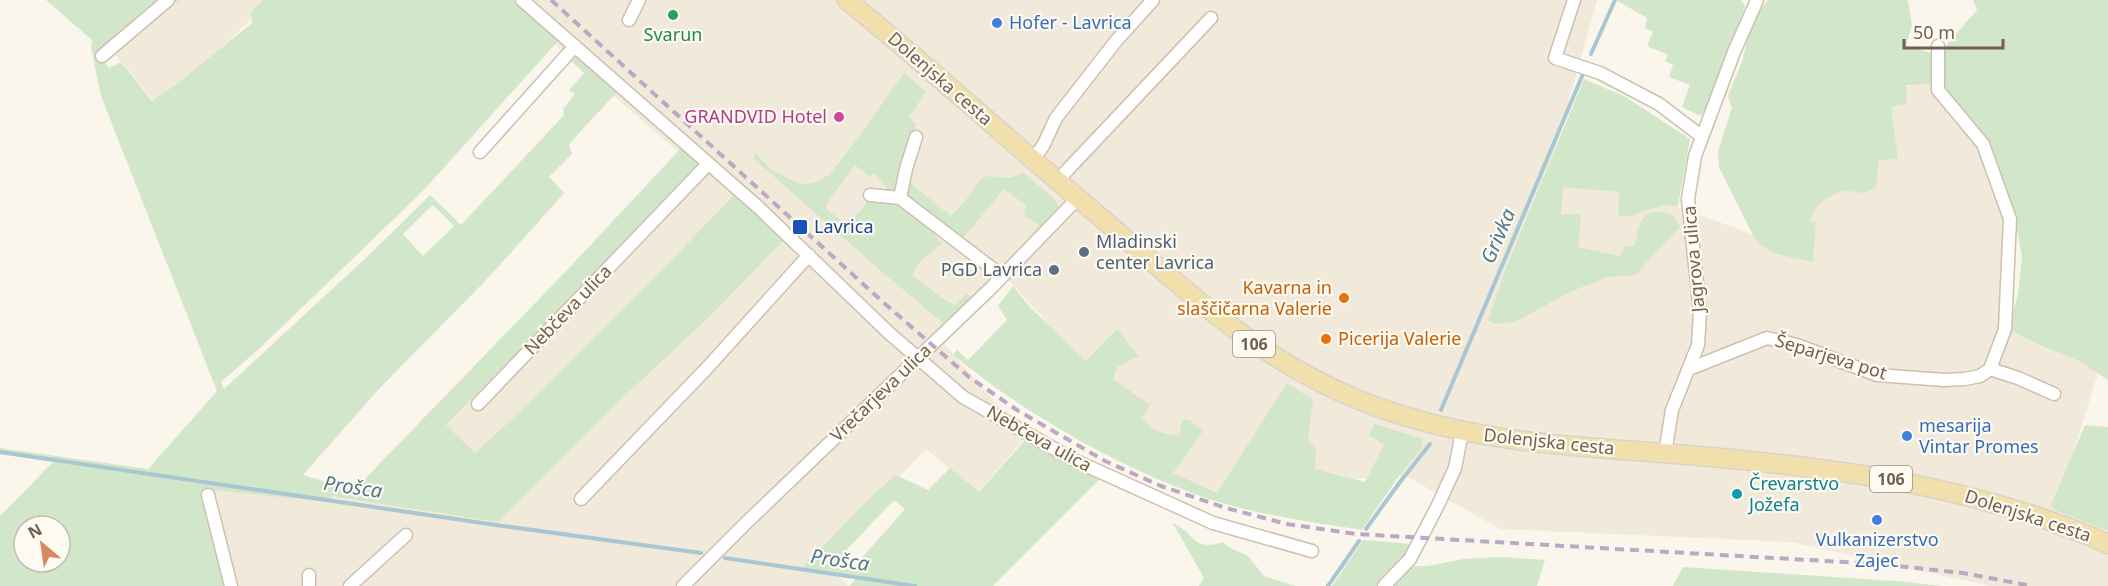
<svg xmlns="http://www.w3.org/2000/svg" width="2108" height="586" font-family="'Noto Sans',sans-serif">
	<rect width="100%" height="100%" fill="#fbf6eb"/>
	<!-- residential -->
	<path fill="#f1e9da" d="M172,0H270L160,109L111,49Z
		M503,0H1597L1552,161L1768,240L1921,73L1980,146L2007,215L2002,320L2099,369L2059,500L2108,527V586H1990L1791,542L1500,529L1406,476L1339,480L1223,498L1169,476L1153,440L1008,279L944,344L1026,437L978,492L926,449L820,557L848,586H226L196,467L362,491L690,162Z"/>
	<!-- green -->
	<path fill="#d2e7ca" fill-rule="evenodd" d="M46,0H179L104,61L109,68L121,62L152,101L177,84L252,23L251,13L263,0H515L556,35L557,42L422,192L261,347L221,382L224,389L369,255L430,195L461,225L564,115L563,109L575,94L569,90L584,73L569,59L576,52L619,90L569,144L572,154L549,177L564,193L488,278L377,391L303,475L354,490L571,266L682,147L701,165L446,425L475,453L509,422L659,273L735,194L786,238L707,319L618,402L498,522L331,496L330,502L204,489L211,529L227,586H0V516L53,462L0,454V448L148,469L217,391L101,96L91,47L92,40ZM433,205L454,226L423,256L403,234ZM24,526H60V562H24Z
		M1616,0H1741L1745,6L1715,90L1707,108L1700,116L1682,107L1690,85L1669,77L1673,65L1665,61L1668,55L1647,46L1653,32L1645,28L1647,18Z
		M1768,0H1908L1912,26L1906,46L1931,53L1933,84L1907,85L1906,104L1891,107L1898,159L1879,160L1876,186L1866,193C1860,193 1852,191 1846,191C1831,192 1812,206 1810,222H1816L1813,262C1790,256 1772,257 1755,239L1719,167L1718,151L1732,108L1728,96L1743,59L1746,43L1758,13Z
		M1973,0H2108V380L2079,361L2042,346L2008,329L2018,294L2022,257L2017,230L2006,192L1952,102L1944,82L1941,51L1977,10Z
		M904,73L926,92L909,117L916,124L894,189L890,192C883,186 882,180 875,174L869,176L855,165L827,203L826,209L848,226L867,202L897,204L925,224L942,244L921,260L912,275L942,298L955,305L966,294L971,297L943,323L881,271L753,158L756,154L773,171L799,184L813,183L829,175L855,142Z
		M1584,79L1624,96L1690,139L1678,206L1664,205L1649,209L1632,216H1618L1619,192L1563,187L1561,214H1581L1578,247L1619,256L1625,246H1635C1639,220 1643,205 1673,215L1680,227L1635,275L1607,277L1570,292L1515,322L1494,324L1488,320L1504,273Z
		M1024,173L1056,201L1058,207L1041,227L1023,214L1027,206L1004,189L964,237L957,239L908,201L904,185L906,177L916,188L951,216L965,201L981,179L988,176L1009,178Z
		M1013,286L1030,307L1086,361L1117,329L1139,356L1117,367L1113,379L1150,405L1142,417C1153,431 1161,434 1179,435L1182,420H1189L1203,431L1173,473L1217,493L1287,383L1313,400L1308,440L1316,448L1315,469L1365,482L1384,445L1369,435L1375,424L1423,439L1421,449L1396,480L1362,530C1309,522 1247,513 1197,495C1109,462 1026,414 953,355L957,350L968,360L1007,320L998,306Z
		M2085,425L2108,427V531L2055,510L2051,505Z
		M1026,439L1100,479L993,586H850L856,578L799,571L875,493L896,475L928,490L950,468L979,492ZM894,500L905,509L851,570L835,562Z
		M1173,523C1195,533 1192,552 1223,542L1230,548L1247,555L1264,576L1296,586H1199L1204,578Z
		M1363,540L1412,544L1398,563L1376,586H1332Z
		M1501,557L1545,560L1537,586H1391L1411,566H1427L1464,559Z
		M1683,567L1895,581L1942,586H1673Z"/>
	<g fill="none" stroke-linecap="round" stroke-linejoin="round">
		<!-- stream -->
		<path stroke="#a8c7d3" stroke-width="4" d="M1591,54L1615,0
			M1441,410L1583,74
			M0,452L496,525L701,553
			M1366,529L1400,482L1430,444
			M725,558L915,586
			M1328,586L1359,541"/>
		<defs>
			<path id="street" d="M522,0L758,207L889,333L963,397L1074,460L1213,523L1312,551
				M1574,0L1555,58L1600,73L1659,104L1701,136
				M629,20L639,0
				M102,56L168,0
				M480,152L575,46
				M1033,159L1043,146L1056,118L1116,41L1153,0
				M1057,181L1211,18
				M870,195L900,198L1002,276
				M900,198L906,169L916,137
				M1689,369L1767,338L1797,345L1877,375L1944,380L1965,379L1980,376L1990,369L2005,329L2010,219L1983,144L1938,90V46
				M1990,369L2018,378L2054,394
				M478,404L708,164
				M1665,453L1672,410L1698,345L1700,312L1688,199L1695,156L1734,52L1757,0
				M208,495L231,586
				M581,499L707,368L809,255
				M309,586V575
				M350,586L406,535
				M683,586L745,524L991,288L1078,198
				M1384,586L1410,559L1438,505L1455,468L1462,432"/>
			<path id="primary" d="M847,0C928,66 1005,137 1085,204C1181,285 1266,371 1389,411C1481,442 1568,446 1663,453C1814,465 1969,482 2108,544"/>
		</defs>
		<!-- street casing -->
		<use href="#street" stroke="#ccc0b1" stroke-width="15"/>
		<!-- primary casing -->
		<use href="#primary" stroke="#d8d3ce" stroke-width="21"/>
		<!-- street -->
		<use href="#street" stroke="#fff" stroke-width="12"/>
		<!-- primary -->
		<use href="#primary" stroke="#f1e0ab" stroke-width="18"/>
		<!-- rail -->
		<path stroke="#bba9c4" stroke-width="4" stroke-dasharray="9 6" stroke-linecap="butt" d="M551,0L884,303L969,377L1017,410L1105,461L1161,486L1226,508L1287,524L1356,534L1878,564L1963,573L2032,586"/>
	</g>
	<!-- markers -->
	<circle fill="#2e9e5b" stroke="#fdfaf1" stroke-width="2" cx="673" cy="15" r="6"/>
	<g fill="#3f7fe0" stroke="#fdfaf1" stroke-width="2">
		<circle cx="997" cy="23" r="6"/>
		<circle cx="1907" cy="436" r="6"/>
		<circle cx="1877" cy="520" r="6"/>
	</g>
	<circle fill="#d1479c" stroke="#fdfaf1" stroke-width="2" cx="839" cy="117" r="6"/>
	<rect fill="#1a4fb4" stroke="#fdfaf1" stroke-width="2" x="792" y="219" width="16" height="16" rx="3"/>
	<g fill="#5c6f8a" stroke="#fdfaf1" stroke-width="2">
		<circle cx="1084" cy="252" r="6"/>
		<circle cx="1054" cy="270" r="6"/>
	</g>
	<g fill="#e8710a" stroke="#fdfaf1" stroke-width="2">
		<circle cx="1344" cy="298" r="6"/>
		<circle cx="1326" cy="339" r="6"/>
	</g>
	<circle fill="#0f9aa8" stroke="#fdfaf1" stroke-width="2" cx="1737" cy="494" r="6"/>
	<g text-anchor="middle" stroke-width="4.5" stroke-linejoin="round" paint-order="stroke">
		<!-- shield labels -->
		<g fill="#fdfaf1" stroke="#9c8f80" stroke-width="1.5">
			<rect x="1233" y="331" width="42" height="26" rx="4.5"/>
			<rect x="1870" y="466" width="42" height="26" rx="4.5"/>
		</g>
		<g font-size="16" font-weight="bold" fill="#736150">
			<text x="1254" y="350">106</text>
			<text x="1891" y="485">106</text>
		</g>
		<!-- shop labels -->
		<g font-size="18" fill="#366cbe" stroke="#fdfaf1" text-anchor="start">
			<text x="1009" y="29">Hofer - Lavrica</text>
			<text x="1919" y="432">mesarija<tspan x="1919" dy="21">Vintar Promes</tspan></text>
			<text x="1877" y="546" text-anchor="middle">Vulkanizerstvo<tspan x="1877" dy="21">Zajec</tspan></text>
		</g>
		<!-- leisure labels -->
		<g font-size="18" fill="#27864d" stroke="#fdfaf1">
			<text x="673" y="41">Svarun</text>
		</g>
		<!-- street labels -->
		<g font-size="18" fill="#736150" stroke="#fdfaf1">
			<text transform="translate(940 79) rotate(41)" y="6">Dolenjska cesta</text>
			<text transform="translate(1694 259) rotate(-95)" y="6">Jagrova ulica</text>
			<text transform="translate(568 310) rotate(-46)" y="6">Nebčeva ulica</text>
			<text transform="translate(1831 357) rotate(17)" y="6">Šeparjeva pot</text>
			<text transform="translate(881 393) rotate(-44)" y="6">Vrečarjeva ulica</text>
			<text transform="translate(1039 439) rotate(29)" y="6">Nebčeva ulica</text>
			<text transform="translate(1549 442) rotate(6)" y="6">Dolenjska cesta</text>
			<text transform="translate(2028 516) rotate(18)" y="6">Dolenjska cesta</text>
		</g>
		<!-- hotel labels -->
		<g font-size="18" fill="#b23c85" stroke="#fdfaf1" text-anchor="end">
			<text x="827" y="123">GRANDVID Hotel</text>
		</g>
		<!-- transit labels -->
		<g font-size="18" fill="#164399" stroke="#fdfaf1" text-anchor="start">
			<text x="814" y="233">Lavrica</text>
		</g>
		<!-- service labels -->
		<g font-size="18" fill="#4e5e75" stroke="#fdfaf1" text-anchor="start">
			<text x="1096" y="248">Mladinski<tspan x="1096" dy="21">center Lavrica</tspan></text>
			<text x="1042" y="276" text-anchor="end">PGD Lavrica</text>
		</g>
		<!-- food labels -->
		<g font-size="18" fill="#c56008" stroke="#fdfaf1" text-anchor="end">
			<text x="1332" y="294">Kavarna in<tspan x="1332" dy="21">slaščičarna Valerie</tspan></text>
			<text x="1338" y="345" text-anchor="start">Picerija Valerie</text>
		</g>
		<!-- culture labels -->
		<g font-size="18" fill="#0d838f" stroke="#fdfaf1" text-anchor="start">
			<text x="1749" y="490">Črevarstvo<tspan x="1749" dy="21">Jožefa</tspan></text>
		</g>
		<!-- water labels -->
		<g font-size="20" font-style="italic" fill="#4f798a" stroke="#fdfaf1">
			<text transform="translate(1498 236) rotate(-67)" y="7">Grivka</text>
			<text transform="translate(353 487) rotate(8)" y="7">Prošca</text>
			<text transform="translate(840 560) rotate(8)" y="7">Prošca</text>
		</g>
	</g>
	<!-- north arrow -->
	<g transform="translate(42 544) rotate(331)"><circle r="28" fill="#fdfaf1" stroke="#c6bdb1" stroke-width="1.5"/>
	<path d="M0-4.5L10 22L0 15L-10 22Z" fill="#d6885e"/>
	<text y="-9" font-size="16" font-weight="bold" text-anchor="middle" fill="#736150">N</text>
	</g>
	<!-- scale -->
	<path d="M1904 39v9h99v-9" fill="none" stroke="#736150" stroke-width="3"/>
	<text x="1913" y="39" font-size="18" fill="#736150" stroke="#fdfaf1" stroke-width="4.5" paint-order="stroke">50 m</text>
</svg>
